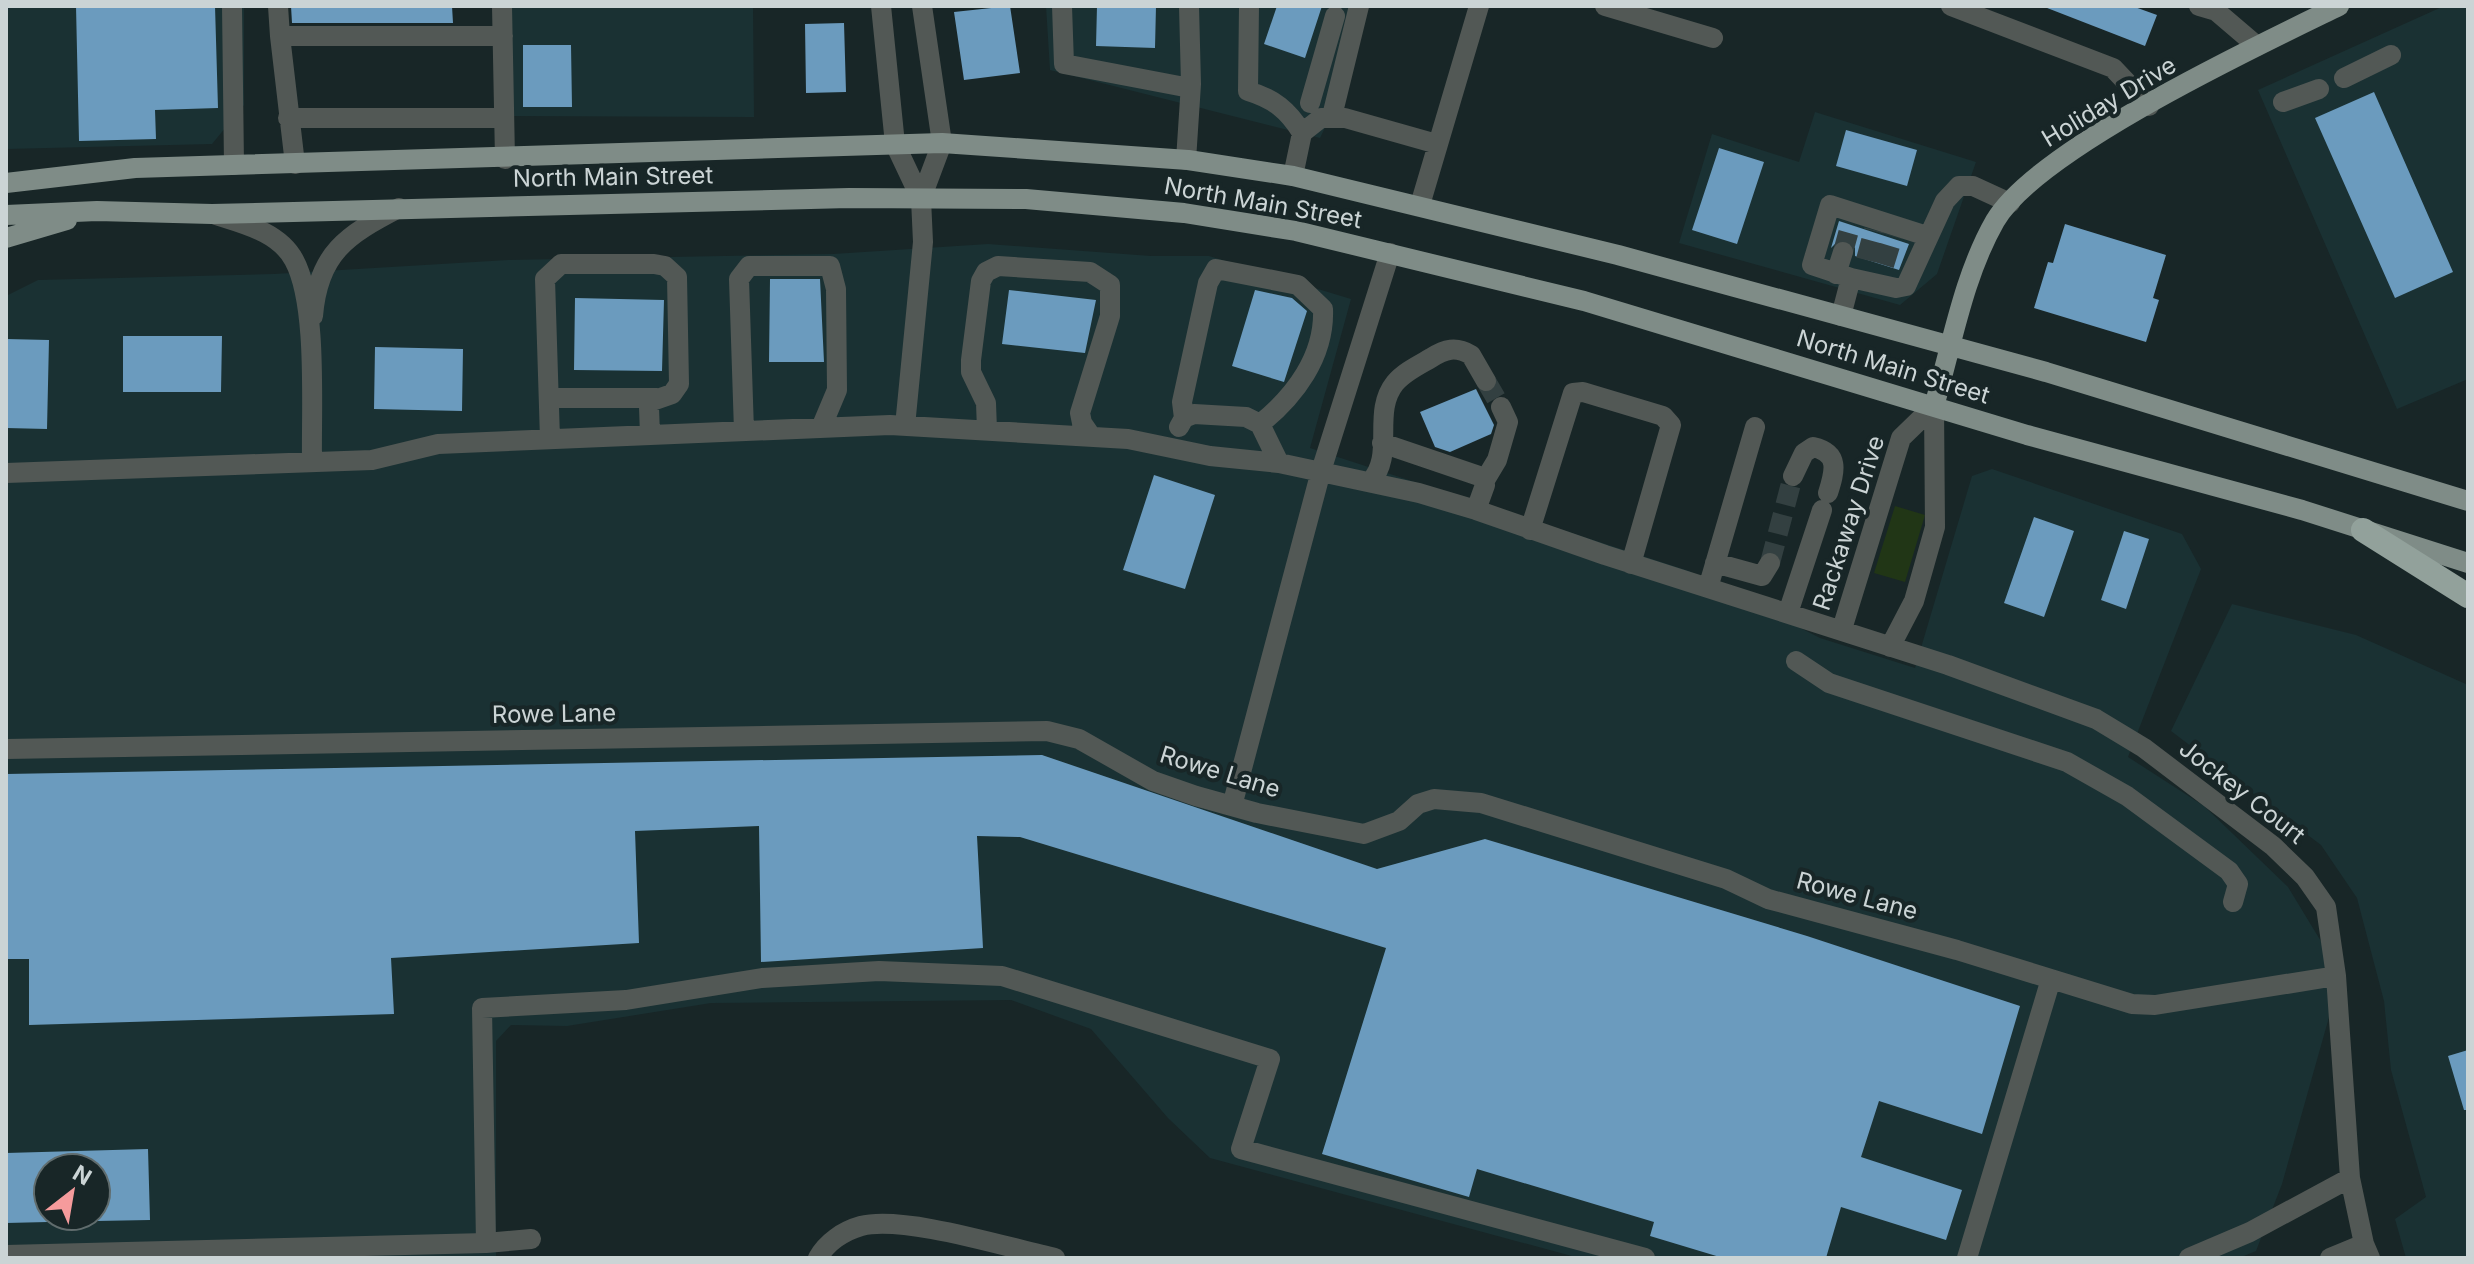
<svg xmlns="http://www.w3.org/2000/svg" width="2474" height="1264" font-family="Inter,sans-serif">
	<rect width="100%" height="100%" fill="#182627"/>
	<!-- built -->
	<path fill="#1a3133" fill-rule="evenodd" d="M6,6H244V105L212,144L6,149Z
		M509,6H753L754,117L508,116Z
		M1046,6H1364L1347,83L1320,138L1050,70Z
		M2444,6H2468V379L2397,409L2258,90Z
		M1815,112L1976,162L1937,274L1900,305L1679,243L1712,134L1799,162Z
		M988,244L1151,256H1209L1351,299L1310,448L1689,571L1820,638L1915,668L1972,476L1992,469L2182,534L2201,569L2128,757L2204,806L2288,887L2322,943L2333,1003L2282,1184L2256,1251L2239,1258H1579L1210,1158L1168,1118L1091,1029L1011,1000L711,1003L567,1026L511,1025L496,1041V1258H6V296L38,280L274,274L508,260L833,254ZM48,1168H96V1216H48Z
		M2232,604L2356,635L2468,685V1258H2406L2395,1219L2426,1197L2391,1070L2384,1001L2357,898L2321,845L2171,731Z"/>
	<!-- green -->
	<path fill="#213616" d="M1895,506L1925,515L1905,582L1874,573Z"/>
	<!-- building -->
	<path fill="#6b9bbe" d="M76,6H215L218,108L155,110L156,139L79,141Z
		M291,6H452L453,23H292Z
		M1010,6L1020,73L964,80L954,12Z
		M1097,6H1156L1155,48L1096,46Z
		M1277,6H1322L1305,58L1264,44Z
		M2042,6H2132L2157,15L2145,46Z
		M844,23L846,92L806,93L805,24Z
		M523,45H571L572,107H523Z
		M2374,92L2453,272L2395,298L2315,118Z
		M1846,130L1917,150L1907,186L1836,166Z
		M1719,148L1764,162L1737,244L1692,230Z
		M1839,221L1909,244L1899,270L1855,256V248L1848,240H1839L1831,248Z
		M2065,224L2166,255L2153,298L2159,300L2146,342L2034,308L2048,262L2053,263Z
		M770,279H820L824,362H769Z
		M1009,290L1096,300L1085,353L1002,344Z
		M1255,290L1292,298L1307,311L1284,382L1232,366Z
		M575,298L664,300L662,371L574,370Z
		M123,336H222L221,392H123Z
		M6,339L49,340L47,429L6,428Z
		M375,347L463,349L462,411L374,409Z
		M1476,389L1494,425L1491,434L1450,452L1435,447L1420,412Z
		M1154,475L1215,495L1185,589L1123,570Z
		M2034,517L2074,531L2044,617L2004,603Z
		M2124,531L2149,539L2126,609L2101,600Z
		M1042,755L1377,869L1485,839L1807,936L2020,1006L1982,1134L1879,1101L1861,1157L1962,1190L1946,1240L1841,1207L1826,1258H1723L1650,1236L1654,1222L1477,1169L1469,1197L1322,1154L1386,948L1020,837L977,836L983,948L761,962L759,826L635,831L639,943L391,958L394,1014L29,1025V959H6V774Z
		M2468,1050V1110H2464L2448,1056Z
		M148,1149L150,1220L96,1221V1168H48V1222L6,1223V1153Z"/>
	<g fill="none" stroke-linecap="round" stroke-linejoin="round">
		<!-- minor-tunnel -->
		<path stroke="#334041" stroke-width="20" stroke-dasharray="20 10" stroke-linecap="butt" d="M1843,252L1851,223
			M1866,260L1874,230
			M1884,265L1893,236
			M1486,381L1501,407
			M1770,563L1793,476"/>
		<!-- minor -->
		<path stroke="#525855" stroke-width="20" d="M232,6L234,165
			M278,6L280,36
			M502,6L505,159
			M881,6L895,144L921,199L923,242L905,426
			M1062,6L1064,64L1190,88
			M1249,6L1248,91C1274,99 1288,110 1302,133L1321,118H1345L1437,144
			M1605,6L1713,38
			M1951,6L2113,68L2149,106
			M2199,6L2216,11L2257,46
			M2344,78L2391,55
			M2283,102L2319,89
			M1310,103L1335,16
			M1333,112L1359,6
			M288,118H504
			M1186,160L1191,84L1189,6
			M295,164L280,36H503
			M1293,176L1302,133
			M921,199L942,143L922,6
			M1420,205L1479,6
			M216,215C244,224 279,232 294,260C318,304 311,410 312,462
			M1836,274L1843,252
			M1851,278L1812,265L1830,205L1927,236
			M313,316C318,253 347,235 399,208
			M1841,316L1851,278L1896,288L1906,286L1945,201L1959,186H1973L2010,203
			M550,398H657
			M1184,418L1182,402L1208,283L1216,269L1298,285L1323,309C1325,356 1295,396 1260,424
			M1179,427L1184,418L1194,414L1246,417L1260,424L1279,463
			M987,430L986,403L971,372V360L981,281L986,272L998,266L1090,272L1110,285V316L1080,413L1082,423L1091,436
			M744,431L739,279L749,266H830L836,289L837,390L821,428
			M550,439L545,279L561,264H654L665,266L677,277L679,384L672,394L652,401L649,407L650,435
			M1382,443L1482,477L1485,485L1476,510
			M6,473L372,460L438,444L890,425L1128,439L1210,456L1279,463L1419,493L1476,510L1605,555L1948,665L2096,719L2144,748L2273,846L2305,877L2326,907L2336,976L2350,1178L2364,1244L2370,1258
			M1793,476L1804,453L1813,447C1840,453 1835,471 1828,493
			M1485,480L1497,460L1508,422L1501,407
			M1370,482C1396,455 1371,413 1395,383C1404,372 1419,365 1431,358C1445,349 1456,346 1471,355L1486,381
			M1530,530L1573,393L1583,392L1663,416L1671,425L1631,564
			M1715,563L1762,576L1770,563
			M1708,588L1755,427
			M1788,613L1822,510
			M1842,629L1901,438L1934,406
			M1890,647L1914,601L1935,527L1934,406
			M1796,661L1829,683L2067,762L2127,796L2229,871L2238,884L2233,902
			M6,749L1047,731L1079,739L1153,781L1196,796L1257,813L1364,834L1399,821L1418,804L1434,799L1481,803L1726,879L1768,899L1957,950L2132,1004L2155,1005L2336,976
			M1232,806L1321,471L1390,253
			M486,1243L482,1008L626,1000L762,978L879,971L1002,976L1270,1059L1241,1149L1645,1258
			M6,1255L486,1243L531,1239
			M818,1258C826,1243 843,1231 861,1226C904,1215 1009,1248 1055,1258
			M1967,1258L2051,979
			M2189,1258L2250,1232L2350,1178
			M2330,1258L2364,1244"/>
		<!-- major -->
		<path stroke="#7f8c87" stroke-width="20" d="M6,183L135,168L942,143L1188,160L1293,176L1618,255L2046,372L2468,501
			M6,215L97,211L212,214L849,198L1026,199L1184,213L1296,231L1584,301L2027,435L2302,510L2468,563
			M6,238L67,220
			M1934,406C1952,345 1963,277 1995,221C2037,149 2259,45 2339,6"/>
		<!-- highway -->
		<path stroke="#92a19b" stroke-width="24" d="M2363,530L2468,596"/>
	</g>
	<g text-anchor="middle" stroke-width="8" stroke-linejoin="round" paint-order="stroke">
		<!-- street labels -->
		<g font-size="24" fill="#cbd4d5" stroke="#182627">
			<text transform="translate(2109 102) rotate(-31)" y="8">Holiday Drive</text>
			<text transform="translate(613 177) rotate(-1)" y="8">North Main Street</text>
			<text transform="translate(1263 203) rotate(10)" y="8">North Main Street</text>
			<text transform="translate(1893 367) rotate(17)" y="8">North Main Street</text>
			<text transform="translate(1849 523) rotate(-72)" y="8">Rackaway Drive</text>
			<text transform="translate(554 714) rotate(-1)" y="8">Rowe Lane</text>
			<text transform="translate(1220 772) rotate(17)" y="8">Rowe Lane</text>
			<text transform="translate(2242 792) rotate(38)" y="8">Jockey Court</text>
			<text transform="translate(1857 896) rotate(15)" y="8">Rowe Lane</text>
		</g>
	</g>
	<!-- border -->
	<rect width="2474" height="1264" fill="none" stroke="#cbd4d5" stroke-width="16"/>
	<!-- north arrow -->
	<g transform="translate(72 1192) rotate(31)"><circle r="38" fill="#182627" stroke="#606c6d" stroke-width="2"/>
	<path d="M0-6L14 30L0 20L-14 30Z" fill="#f59b9c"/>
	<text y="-12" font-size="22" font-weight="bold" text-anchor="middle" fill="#cbd4d5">N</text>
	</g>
</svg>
